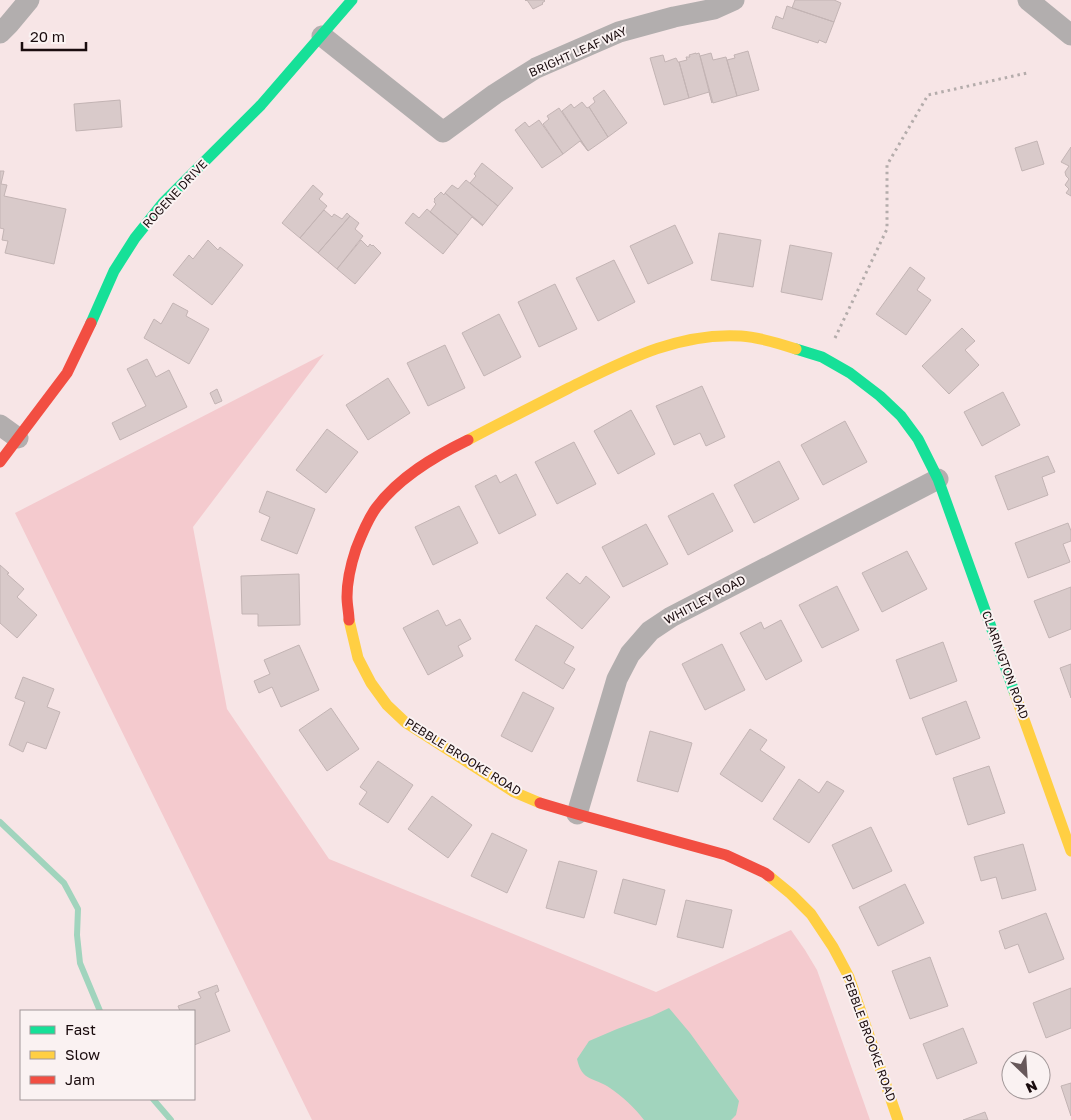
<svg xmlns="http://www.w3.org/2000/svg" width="1071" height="1120" font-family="'Golos Text',sans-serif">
	<rect width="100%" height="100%" fill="#f7e5e6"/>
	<!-- green -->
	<path fill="#f4cace" d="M324,354L193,527L227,709L329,859L656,992L791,930L805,950L817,970L870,1120H312L15,513Z"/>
	<!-- water -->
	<path fill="#a1d4bd" d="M669,1008L690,1033L739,1101L736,1115L731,1120H644C635,1108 622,1096 610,1088C594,1077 582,1082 577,1059L589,1041L617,1029L652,1016Z"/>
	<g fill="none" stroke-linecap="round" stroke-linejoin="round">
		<!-- stream -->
		<path stroke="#a1d4bd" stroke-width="6" d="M0,822L64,883L78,909L77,935L80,963L100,1011
			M153,1099L171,1120"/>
	</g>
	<!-- building -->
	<path fill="#d9caca" stroke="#c3b4b4" d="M525,0H544L545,1L542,3L543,4L533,9L527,0L526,1Z
		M795,0H834L841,3L834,22L792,8Z
		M787,6L834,22L826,43L819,40L818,43L772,28L776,16L783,19Z
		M748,51L759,90L737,96L727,60L735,58L734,55Z
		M696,53V54L699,53L700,56L712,103L709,92L689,98L679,62L687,60L686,57H690L689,55Z
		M711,53L713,60L726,57L737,96L713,103L700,56Z
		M663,55L665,62L676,58L678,62H679L689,98L664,105L650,58Z
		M604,90L627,123L608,137L589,107L595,102L593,98Z
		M120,100L122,127L76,131L74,104Z
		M582,102L587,108L589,107L608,137L588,151L562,111L571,104L574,108Z
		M559,108L588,151L580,141L563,154L543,124L549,119L547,116Z
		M539,120L563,154L542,168L515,130L525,122L529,127Z
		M1037,141L1044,164L1022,171L1015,148Z
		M1071,147V196L1066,193L1069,189L1065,185L1069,179L1066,176L1065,172L1069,166L1061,162Z
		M482,163L513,188L498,206L470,183L476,176L474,174Z
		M0,171H4L1,184L7,185L4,196L66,209L54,264L5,253L8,241L2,240L4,229L0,228Z
		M466,180L498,206L483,225L445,193L452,185L458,189Z
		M313,185L323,194L319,199L327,206L300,238L282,223Z
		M441,192L444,195L445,193L483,226L472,217L458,235L430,212L436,204L434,202L435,200L434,199Z
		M427,209L458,235L443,254L405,223L413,213L419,218Z
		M324,210L332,217L334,214L342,219L347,213L350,216L318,253L300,238Z
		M350,216L359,223L355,229L363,236L337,269L318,253Z
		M675,225L693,263L648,284L630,246Z
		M719,233L761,240L753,287L711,280Z
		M208,240L218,250L220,247L243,265L212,305L173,275L189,255L193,259Z
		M361,240L368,247L370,244L372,246L373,245L381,253L355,284L337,269Z
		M790,245L832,253L822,300L781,292Z
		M614,260L635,302L598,321L576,278Z
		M910,267L925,278L917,290L931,300L906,335L876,314Z
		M555,284L577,329L539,347L518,302Z
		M173,303L188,311L186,316L209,329L189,364L144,338L154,319L161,324Z
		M499,314L521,357L484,376L462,333Z
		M962,328L975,341L965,350L979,365L949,394L922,366Z
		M445,345L465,388L428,406L407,363Z
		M147,359L156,377L169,370L187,407L120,440L112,423L146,406L127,369Z
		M388,378L410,413L368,440L346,405Z
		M702,386L725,437L706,446L700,433L674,445L656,406Z
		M217,389L222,401L215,404L210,393Z
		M1003,392L1020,425L982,446L964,412Z
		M631,410L655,454L618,474L594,431Z
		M845,421L867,462L823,485L801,445Z
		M327,429L358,452L326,493L296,470Z
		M574,442L596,484L557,504L535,462Z
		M1048,456L1055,472L1042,477L1048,495L1008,510L995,476Z
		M779,461L799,499L754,523L734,485Z
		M516,474L536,515L499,534L475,486L496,475L500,483Z
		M267,491L315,509L297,554L261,540L270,517L259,512Z
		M713,493L733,531L688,555L668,516Z
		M459,506L478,543L433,565L415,527Z
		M1068,523L1071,531V541L1063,544L1070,562L1028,578L1015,543Z
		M646,524L668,564L623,587L602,547Z
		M907,551L927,589L882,612L862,573Z
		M0,565L9,573L7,574L24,589L17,597L37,615L17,638L0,623Z
		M567,573L580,584L586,576L610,597L582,629L546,598Z
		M299,574L300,625L258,626V614H242L241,576Z
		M837,586L859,630L822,648L799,605Z
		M1071,587V629L1049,638L1034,601Z
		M438,610L446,626L460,619L471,639L458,646L463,656L428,675L403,628Z
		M781,620L802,661L766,680L740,633L761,622L764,629Z
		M536,625L574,647L564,663L575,669L563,689L515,660Z
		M943,642L957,681L910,699L896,660Z
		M722,644L745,690L705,710L682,664Z
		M299,645L319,690L281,707L272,687L259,693L254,681L270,674L264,660Z
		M1071,664V698L1060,668Z
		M23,677L54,689L47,707L60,712L46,749L27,742L23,752L9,745L25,702L15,698Z
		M523,692L554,708L532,752L501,736Z
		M966,701L980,738L936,755L922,718Z
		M331,708L359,749L327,771L299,730Z
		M750,729L767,740L760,750L785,767L762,802L720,774Z
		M650,731L692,743L678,792L637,781Z
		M378,761L413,785L388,823L359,804L367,792L360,787Z
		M989,766L1005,813L968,825L953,778Z
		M799,779L819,793L827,781L844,791L809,843L773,819Z
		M432,796L472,825L448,858L408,829Z
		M871,827L892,871L853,889L832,845Z
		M492,833L527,850L507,893L471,876Z
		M1023,844L1036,890L1002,899L996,877L981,881L974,857Z
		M559,861L597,871L584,918L546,908Z
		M623,879L665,890L656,925L614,913Z
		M905,884L924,923L878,946L859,907Z
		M686,900L732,910L723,948L677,937Z
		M1046,913L1064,959L1029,973L1018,944L1005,949L999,931Z
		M930,957L948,1006L910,1019L892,971Z
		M217,985L219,991L215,993L230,1031L194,1045V1011H180L178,1006L201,998L198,992Z
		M1071,988V1028L1046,1038L1033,1003Z
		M963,1028L977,1063L937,1079L923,1044Z
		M1071,1083V1116L1061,1086Z
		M985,1112L988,1120H963Z"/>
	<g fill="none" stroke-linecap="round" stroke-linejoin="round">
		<!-- path -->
		<path stroke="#b4acab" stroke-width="3" stroke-dasharray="2.5 4" stroke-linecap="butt" d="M835,338L887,229V165L928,95L1027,73"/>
		<!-- street -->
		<path stroke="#b2aeae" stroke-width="21" d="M1028,0L1071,35
			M0,33L9,24L29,0
			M322,36L443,132L495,94L536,68L619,32L674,17L714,9L734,0
			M0,425L18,438
			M577,814L617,679L630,654L650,631L671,617L938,479"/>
		<!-- fast -->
		<path stroke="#16e098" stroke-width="11" d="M91,323L114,271L135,238L163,203L261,105L352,0
			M796,349L822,357L850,373L880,396L901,416L918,439L938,479L1015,694"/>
		<!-- slow -->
		<path stroke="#ffcf43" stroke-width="11" d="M468,440C502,422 536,405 569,388C624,361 678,332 741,336C757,337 781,344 796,349
			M349,620L358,658L371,683L387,705L405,722L514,792L540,803
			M1015,694L1071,851
			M769,876L791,894L811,914L833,947L849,977L898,1120"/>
		<!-- jam -->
		<path stroke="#f24e42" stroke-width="11" d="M0,462L67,373L91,323
			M349,620C349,613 347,605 347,597C347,581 351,564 356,549C361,536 368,519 376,508C399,477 435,456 468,440
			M540,803L577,814L726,855L765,873L769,876"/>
	</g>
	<g text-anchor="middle" stroke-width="4" stroke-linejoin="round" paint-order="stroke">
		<!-- street labels -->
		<g font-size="12" fill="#1a0c0e" stroke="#faf2f2">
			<text transform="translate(578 52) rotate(-24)" y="4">BRIGHT LEAF WAY</text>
			<text transform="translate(175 194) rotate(-47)" y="4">ROGENE DRIVE</text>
			<text transform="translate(705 600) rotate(-28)" y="4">WHITLEY ROAD</text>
			<text transform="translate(1005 665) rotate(70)" y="4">CLARINGTON ROAD</text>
			<text transform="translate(463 757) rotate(32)" y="4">PEBBLE BROOKE ROAD</text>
			<text transform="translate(869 1038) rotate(70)" y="4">PEBBLE BROOKE ROAD</text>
		</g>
	</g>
	<!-- legend -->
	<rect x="20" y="1010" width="175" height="90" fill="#faf2f2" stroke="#a09697"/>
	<rect x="30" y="1026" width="25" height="8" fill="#16e098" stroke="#a09697"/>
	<text x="65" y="1035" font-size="15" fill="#1a0c0e">Fast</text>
	<rect x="30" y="1051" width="25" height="8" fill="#ffcf43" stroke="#a09697"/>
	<text x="65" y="1060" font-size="15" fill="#1a0c0e">Slow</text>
	<rect x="30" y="1076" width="25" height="8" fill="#f24e42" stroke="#a09697"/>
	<text x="65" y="1085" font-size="15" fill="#1a0c0e">Jam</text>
	<!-- north arrow -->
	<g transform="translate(1026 1075) rotate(155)"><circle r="24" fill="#faf2f2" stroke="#a09697"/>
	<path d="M0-4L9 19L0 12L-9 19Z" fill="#67585a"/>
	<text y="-8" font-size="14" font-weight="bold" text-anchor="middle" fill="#1a0c0e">N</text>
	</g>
	<!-- scale -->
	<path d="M22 42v8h64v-8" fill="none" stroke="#1a0c0e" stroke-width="2.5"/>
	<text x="30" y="42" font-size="15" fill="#1a0c0e" stroke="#faf2f2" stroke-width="4" paint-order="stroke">20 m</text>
</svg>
